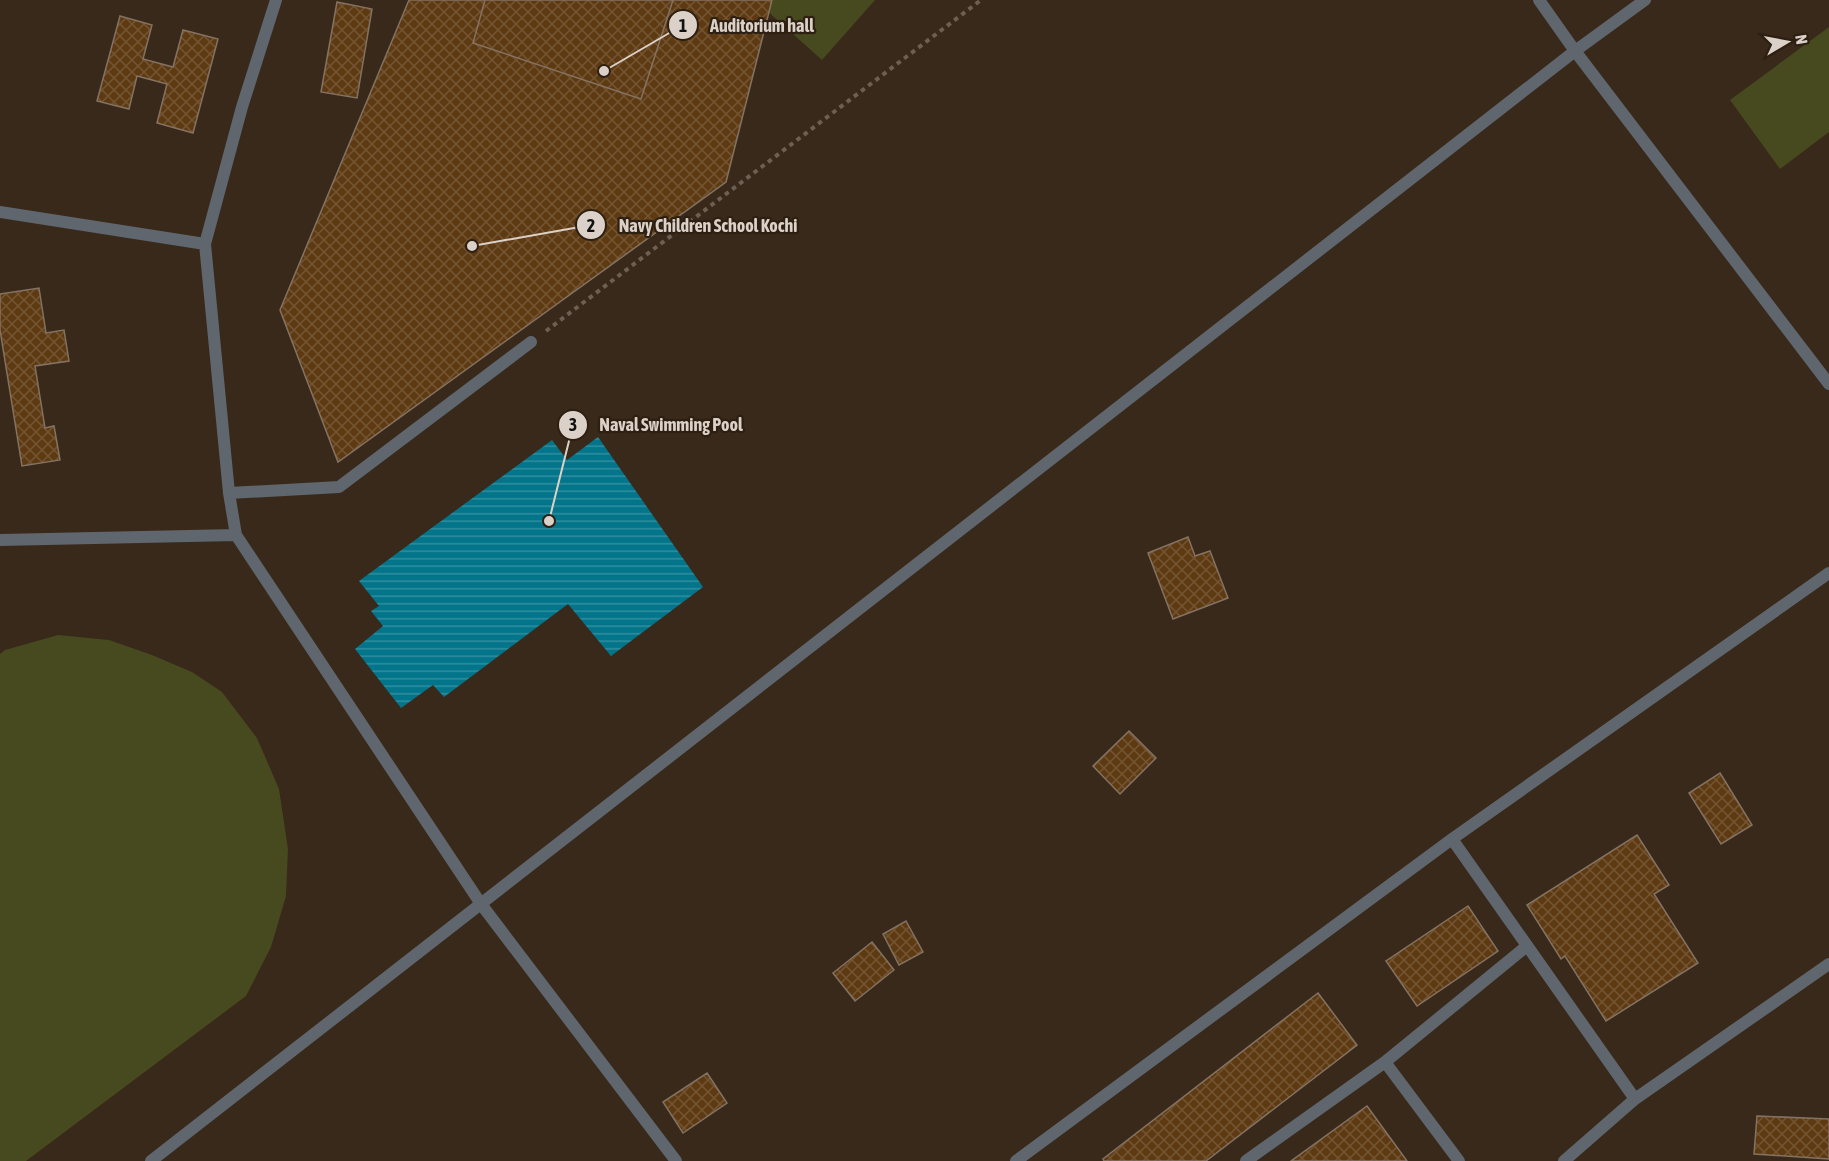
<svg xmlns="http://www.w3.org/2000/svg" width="1829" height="1161" font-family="'Asap Condensed',sans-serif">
	<defs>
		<pattern id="water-rules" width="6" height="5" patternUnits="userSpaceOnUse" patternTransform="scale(1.5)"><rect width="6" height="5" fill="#02758b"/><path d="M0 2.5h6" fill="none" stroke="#328e9f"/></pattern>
		<pattern id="building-cross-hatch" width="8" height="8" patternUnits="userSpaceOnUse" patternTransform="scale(1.5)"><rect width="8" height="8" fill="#5e3a12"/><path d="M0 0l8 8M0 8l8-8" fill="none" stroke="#745533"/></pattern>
	</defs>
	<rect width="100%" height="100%" fill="#38291b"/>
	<!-- pitch -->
	<path fill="#47491e" d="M773,0H875L822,60L765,9Z
		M1829,27V132L1780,169L1730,100Z
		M58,635L109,640L152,655L192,672L222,692L257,738L279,789L288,849L286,896L271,947L246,996L26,1161H0V654L5,650Z"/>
	<!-- water -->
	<path fill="url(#water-rules)" d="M598,437L703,587L611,656L568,604L444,697L433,685L401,708L355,649L383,626L371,611L379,606L359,581L552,440L567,460Z"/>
	<!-- building -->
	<path fill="url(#building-cross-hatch)" stroke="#847262" stroke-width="1.5" d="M409,0H772L726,182L338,462L280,310Z
		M485,0H673L641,99L473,43Z
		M337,2L372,9L357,98L321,92Z
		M120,16L152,25L143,59L173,67L183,30L218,39L193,133L157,123L167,84L137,76L129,109L97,101Z
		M39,288L46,333L64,330L69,361L35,366L45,428L54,426L60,460L22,466L0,330V294Z
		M1188,537L1195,556L1210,551L1228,598L1173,619L1148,553Z
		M1129,731L1156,758L1120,794L1093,766Z
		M1720,773L1752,825L1721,844L1689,793Z
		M1637,835L1669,885L1654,894L1698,963L1606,1021L1565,956L1561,959L1527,905Z
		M1468,906L1498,951L1417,1006L1386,961Z
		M906,921L923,952L899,965L883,934Z
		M872,942L894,970L855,1001L833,973Z
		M1318,993L1357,1045L1206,1161H1104L1103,1159Z
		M707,1073L727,1103L683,1133L663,1102Z
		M1367,1106L1407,1161H1291Z
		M1757,1116L1829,1119V1159L1754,1154Z"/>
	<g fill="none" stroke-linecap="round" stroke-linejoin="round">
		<!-- path -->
		<path stroke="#6d6053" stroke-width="4" stroke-dasharray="4.5 4.5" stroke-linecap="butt" d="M546,331L981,0"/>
		<!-- minor -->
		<path stroke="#5f666d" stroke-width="12" d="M276,0L242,107L205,244L229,493L236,535L481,904L676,1161
			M1539,0L1575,51L1829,384
			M0,212L205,244
			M229,493L339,487L531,342
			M0,540L236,535
			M1452,839L1635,1099
			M1385,1062L1527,946
			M151,1161L1575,51L1645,0
			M1016,1161L1452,839L1829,573
			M1246,1161L1385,1062L1459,1161
			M1564,1161L1635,1099L1829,964"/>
	</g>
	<!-- callouts -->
	<path fill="none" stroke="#dbd1c8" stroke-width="2" d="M604 71L683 25M472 246L591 225M549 521L573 425"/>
	<g fill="#dbd1c8" stroke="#2d1f11" stroke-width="2">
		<circle cx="604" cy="71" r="6"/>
		<circle cx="472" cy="246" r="6"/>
		<circle cx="549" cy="521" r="6"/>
		<circle cx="683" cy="25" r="15"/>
		<circle cx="591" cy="225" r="15"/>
		<circle cx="573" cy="425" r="15"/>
	</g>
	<g font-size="18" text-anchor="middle" font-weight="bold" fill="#111">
		<text x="683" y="32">1</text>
		<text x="591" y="232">2</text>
		<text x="573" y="431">3</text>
	</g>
	<g font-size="18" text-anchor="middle" font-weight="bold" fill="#dbd1c8" stroke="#2d1f11" stroke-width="4.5" stroke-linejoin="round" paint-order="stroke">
		<text x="762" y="32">Auditorium hall</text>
		<text x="708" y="232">Navy Children School Kochi</text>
		<text x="671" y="431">Naval Swimming Pool</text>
	</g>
	<!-- north arrow -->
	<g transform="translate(1787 42) rotate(80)" stroke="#2d1f11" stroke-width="4.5" paint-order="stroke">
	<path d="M0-4.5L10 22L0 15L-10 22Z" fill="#dbd1c8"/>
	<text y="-9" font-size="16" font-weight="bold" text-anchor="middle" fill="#dbd1c8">N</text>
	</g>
</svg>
